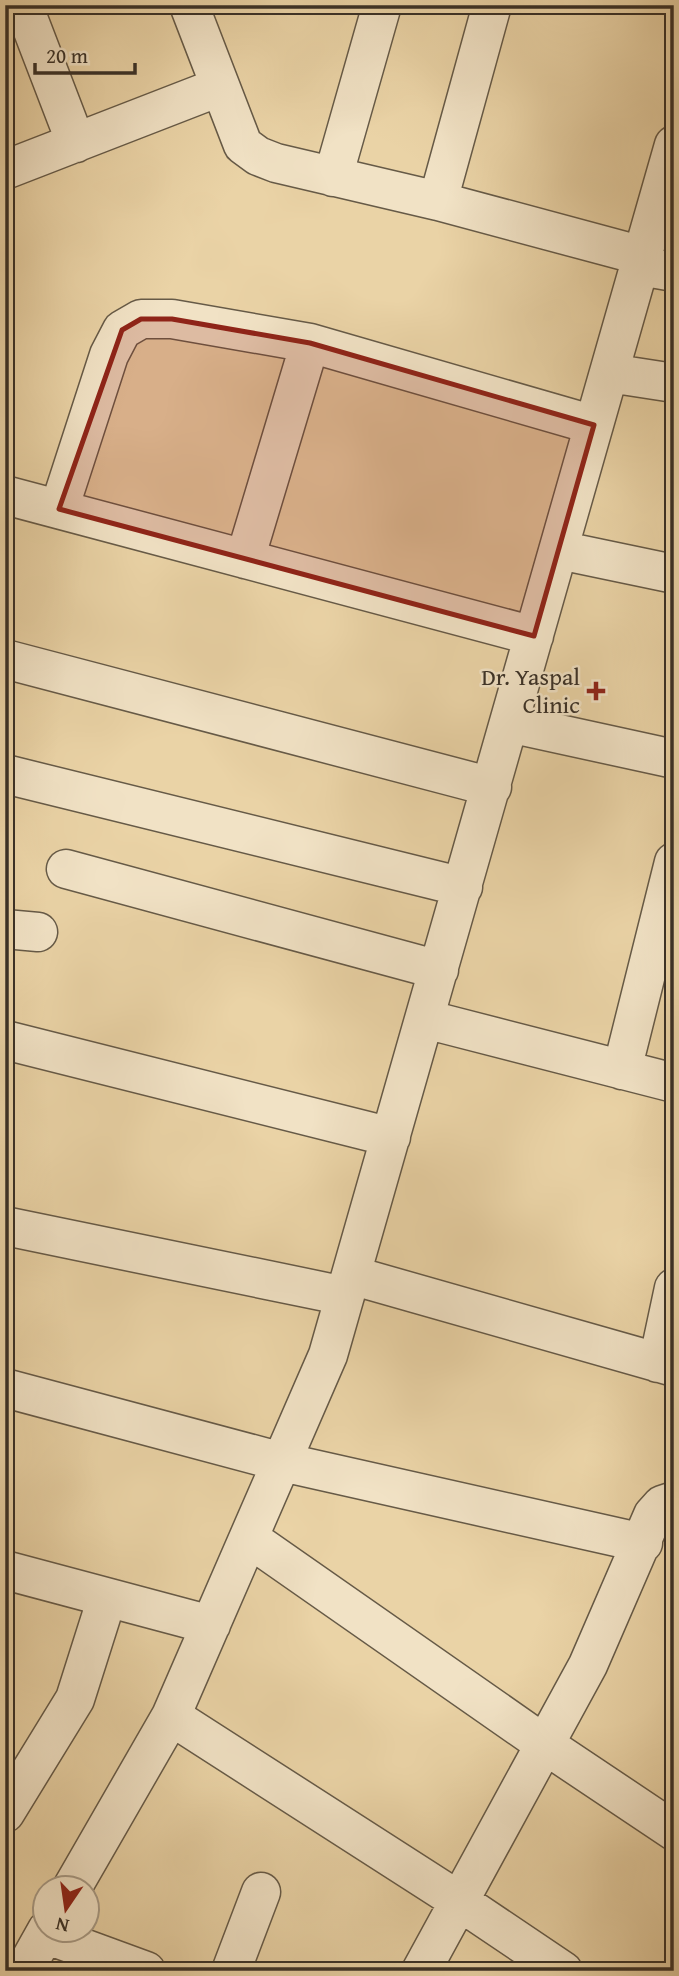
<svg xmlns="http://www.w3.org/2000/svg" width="679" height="1976" font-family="'Gentium Book Plus',serif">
	<rect width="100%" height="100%" fill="#ead3a6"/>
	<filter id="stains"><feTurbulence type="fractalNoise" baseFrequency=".00286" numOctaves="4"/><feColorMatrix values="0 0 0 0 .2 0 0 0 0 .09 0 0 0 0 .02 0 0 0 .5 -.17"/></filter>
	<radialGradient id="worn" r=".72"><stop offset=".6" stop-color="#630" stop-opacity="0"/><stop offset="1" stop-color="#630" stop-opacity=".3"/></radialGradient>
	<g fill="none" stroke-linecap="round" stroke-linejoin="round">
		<defs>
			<path id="minor" d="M23,5L76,143
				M189,5L243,145L258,156L276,163L438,201L643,256
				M5,170L219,87
				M333,177L382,5
				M438,201L492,5
				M640,266L674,272
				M609,373L674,383
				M5,495L534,636
				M59,509L109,355L122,330L141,319H172L310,343L594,425
				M559,550L674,574
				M245,559L310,343
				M5,659L492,787
				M509,723L674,759
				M5,774L463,887
				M66,869L439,970
				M5,929L38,932
				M425,1019L674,1083
				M5,1040L391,1137
				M622,1070L674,862
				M5,1226L345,1296
				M351,1275L674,1367
				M658,1363L674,1288
				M5,1388L282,1462L643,1543
				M249,1538L544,1744L674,1831
				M5,1570L211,1625
				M171,1716L459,1901L563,1971
				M5,1813L75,1699L107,1598
				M72,1888L171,1716L328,1355L674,145
				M45,1934L146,1971
				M24,1971L47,1930
				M231,1971L261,1892
				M421,1971L588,1665L653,1515L662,1505L674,1501"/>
		</defs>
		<!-- minor casing -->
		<use href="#minor" stroke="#665a47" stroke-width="41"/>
		<!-- minor -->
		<use href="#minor" stroke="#f1e2c5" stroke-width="38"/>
	</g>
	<!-- marked area -->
	<path fill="#8f2418" fill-opacity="0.2" stroke="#8f2418" stroke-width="5" stroke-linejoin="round" d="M141,319H172L310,343L594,425L534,636L59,509L122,330Z"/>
	<!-- markers -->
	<path fill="#8f2418" stroke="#f1e2c5" stroke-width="2.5" d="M592.5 680.5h7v7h7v7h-7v7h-7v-7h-7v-7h7z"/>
	<g text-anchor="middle" stroke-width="5" stroke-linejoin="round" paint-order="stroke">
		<!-- poi labels -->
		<g font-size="24" fill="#3a3127" stroke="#f1e2c5" text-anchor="end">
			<text x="580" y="685">Dr. Yaspal<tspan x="580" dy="28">Clinic</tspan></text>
		</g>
	</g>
	<!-- margin -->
	<rect width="679" height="1976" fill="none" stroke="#ead3a6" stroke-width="28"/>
	<rect x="7" y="7" width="665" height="1962" fill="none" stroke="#3a3127" stroke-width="3.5"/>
	<rect x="14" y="14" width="651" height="1948" fill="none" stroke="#3a3127" stroke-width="2"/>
	<!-- north arrow -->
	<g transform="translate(66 1909) rotate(193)"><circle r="33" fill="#f1e2c5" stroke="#a89b86" stroke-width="2"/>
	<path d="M0-5L12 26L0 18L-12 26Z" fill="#8f2418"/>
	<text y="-10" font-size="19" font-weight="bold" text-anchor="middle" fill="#3a3127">N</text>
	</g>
	<!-- scale -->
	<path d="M35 63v10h100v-10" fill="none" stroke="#3a3127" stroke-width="3.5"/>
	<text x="46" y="63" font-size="21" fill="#3a3127" stroke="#f1e2c5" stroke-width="5" paint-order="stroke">20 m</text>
	<rect width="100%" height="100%" filter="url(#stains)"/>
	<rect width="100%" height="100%" fill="url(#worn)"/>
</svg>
